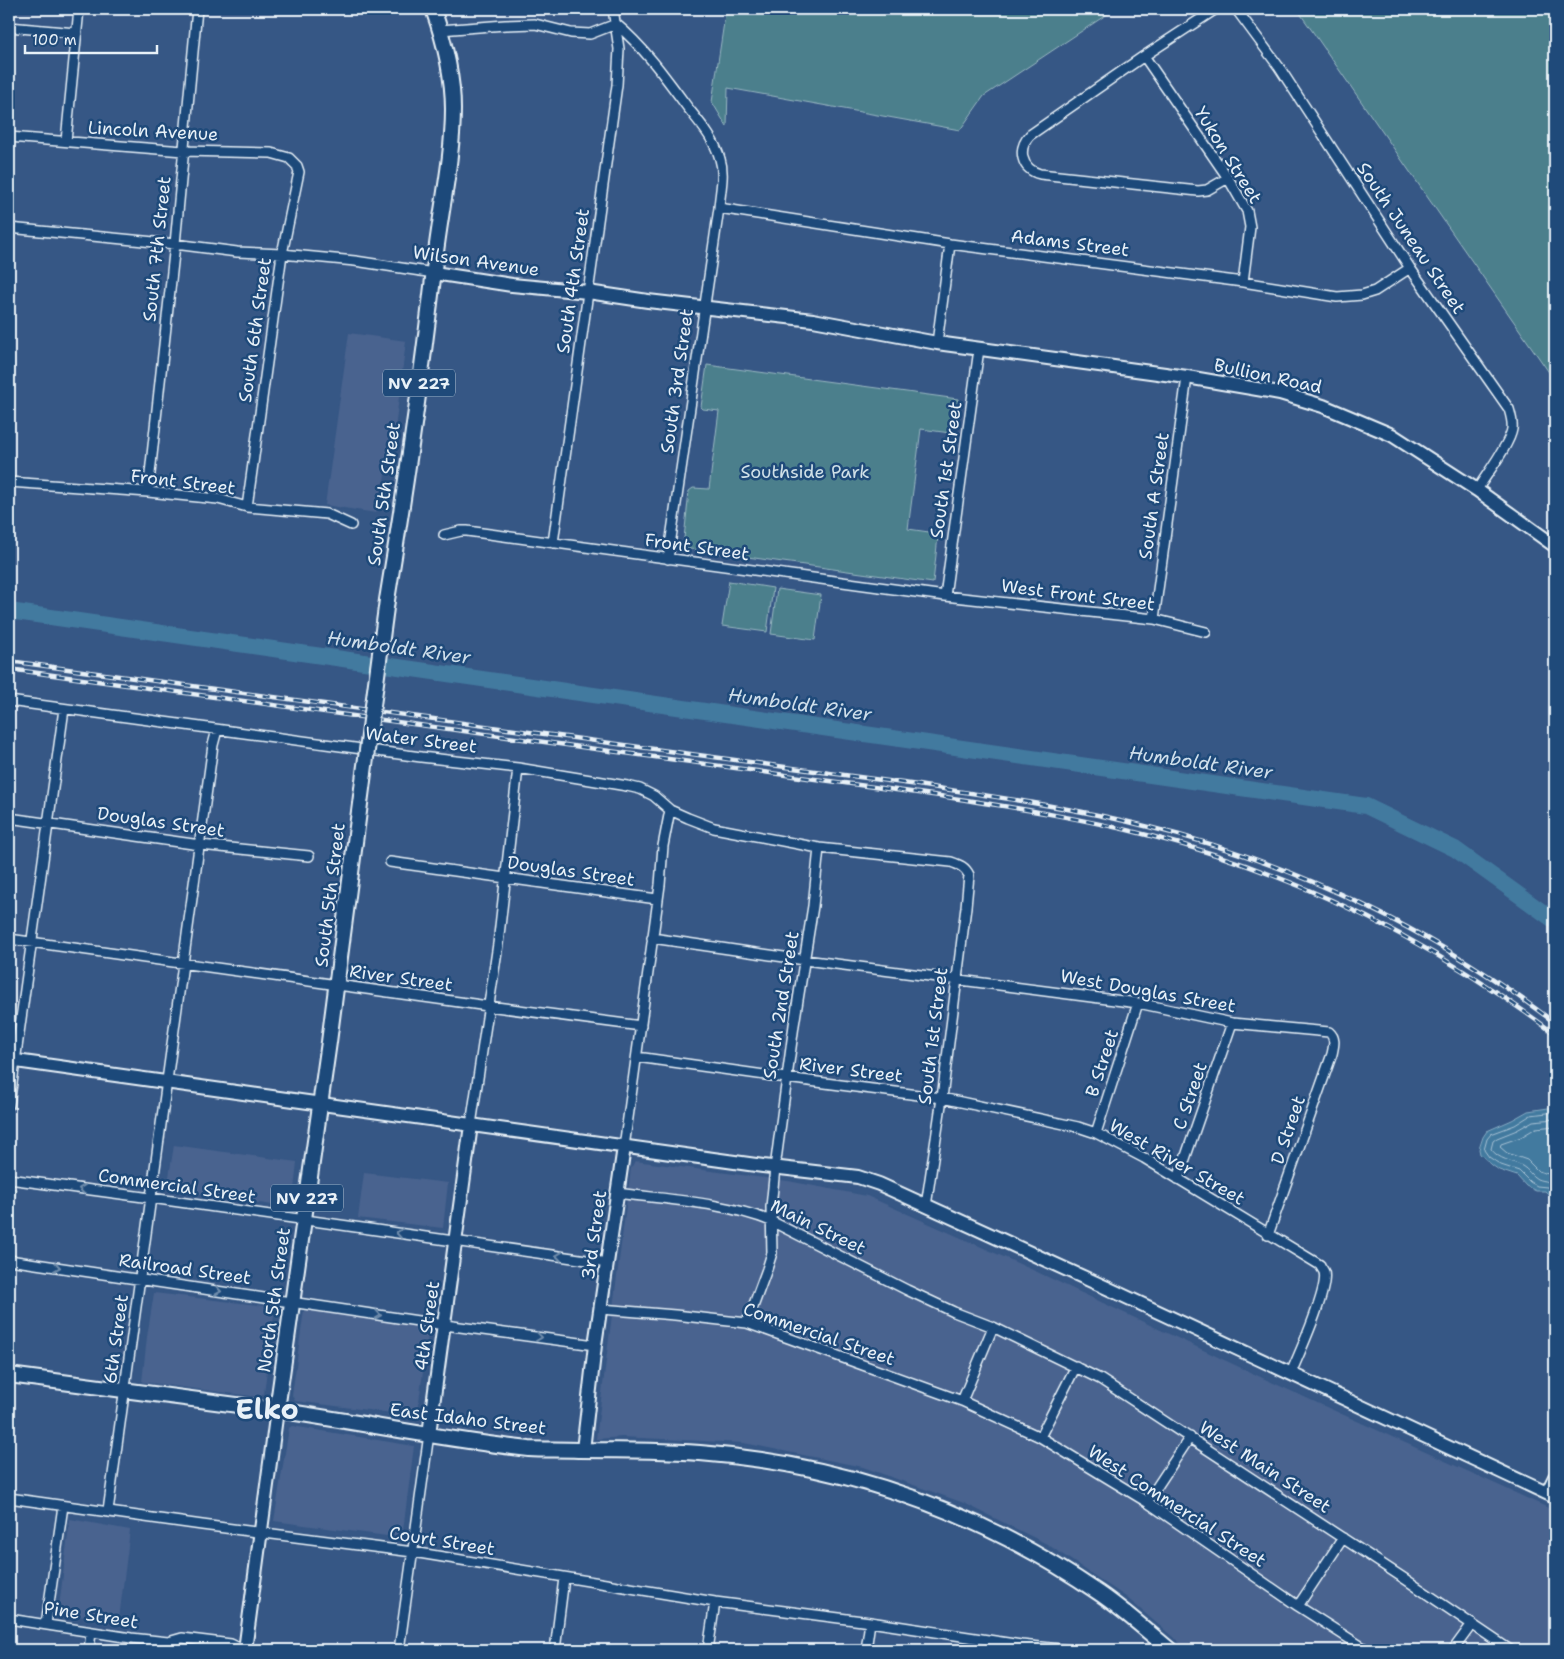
<svg xmlns="http://www.w3.org/2000/svg" width="1564" height="1659" font-family="'Shantell Sans',sans-serif">
	<rect width="100%" height="100%" fill="#365785"/>
	<filter id="ink" filterUnits="userSpaceOnUse"><feTurbulence type="fractalNoise" baseFrequency=".02" numOctaves="2"/><feDisplacementMap in="SourceGraphic" scale="10" xChannelSelector="R" yChannelSelector="G"/><feConvolveMatrix kernelMatrix="1 2 1 2 8 2 1 2 1" color-interpolation-filters="sRGB"/></filter>
	<g filter="url(#ink)">
		<!-- built -->
		<path fill="#49638f" d="M349,333L406,341L394,437L376,513L325,505Z
			M174,1145L297,1162L292,1208L167,1189Z
			M635,1161L788,1181L867,1196L1035,1271L1269,1381L1555,1511V1650H1188L1126,1597L1047,1544L964,1503L863,1467L744,1443L622,1437L596,1439L631,1168Z
			M364,1173L448,1183L443,1228L358,1218Z
			M154,1293L275,1307L264,1394L259,1397L142,1382L147,1337Z
			M304,1310L429,1328L417,1416L295,1401L292,1395Z
			M292,1426L414,1446L402,1538L274,1521L289,1428Z
			M70,1519L130,1530L119,1619L58,1615Z"/>
		<!-- green -->
		<path fill="#4b7f8c" stroke="#9ab8c2" d="M726,9H1115L984,96L960,130L728,88L727,127L712,102Z
			M1297,9H1555V381Z
			M707,365L958,399L953,432L950,433L921,429L908,529L936,533L938,536L933,583L683,548L689,491L693,488L709,489L719,411L703,409L701,407Z
			M729,581L773,588L767,632L722,626Z
			M777,589L821,595L815,640L771,634Z
			M9,1187L16,1189L9,1244Z"/>
		<!-- water -->
		<path fill="#437a9f" stroke="#85aac3" d="M1555,1107V1200L1545,1191H1536L1526,1186L1517,1176L1499,1170L1492,1165L1480,1154L1479,1149L1483,1137L1487,1131L1512,1120L1528,1111Z"/>
		<g fill="none" stroke-linecap="round" stroke-linejoin="round">
			<!-- shore -->
			<path stroke="#a6c1d4" stroke-width="1" d="M1555,1112L1531,1115L1515,1125L1491,1134L1487,1139L1484,1150L1489,1157L1501,1165L1519,1171L1530,1182L1537,1186L1547,1187L1555,1194
				M1555,1119L1533,1121L1517,1130L1497,1138L1493,1141L1491,1149C1499,1160 1511,1160 1522,1166C1528,1169 1531,1176 1537,1179C1544,1182 1549,1180 1555,1186
				M1555,1126L1536,1128L1521,1137L1501,1144L1500,1147L1507,1153L1527,1160L1538,1171L1555,1176"/>
			<!-- river -->
			<path stroke="#437a9f" stroke-width="16" d="M9,611L1366,806L1455,849L1555,921"/>
			<defs>
				<path id="street" d="M1216,9L1144,56L1030,135C1017,149 1021,169 1040,174L1198,191L1207,190L1228,178
					M1236,9L1279,67L1410,268L1509,409C1511,416 1513,422 1512,429C1510,444 1486,475 1477,490
					M616,24C644,47 666,78 688,108C700,123 715,140 720,159C725,174 720,192 719,208L668,559
					M9,27L76,33
					M440,30L505,25L535,24L571,33L590,34L616,24
					M1144,56L1228,178L1247,211L1250,227L1243,282
					M9,137L183,151L271,153L289,158L297,166L299,172L282,254L247,507
					M66,141L79,9
					M719,208L950,244L1243,282L1337,297L1362,295L1375,291L1410,268
					M9,228L175,244L237,252L282,254L355,261L434,273
					M937,343L950,244
					M9,482L148,492L218,499L247,507L327,514L351,525
					M148,492L175,244L197,9
					M444,535L461,531H467L945,596L1154,619L1206,632
					M553,543L617,85L619,49L613,9
					M945,596L979,349
					M1154,619L1187,377
					M9,701L421,757L518,768L627,786L640,789L654,796L670,810L688,818L714,828L819,848L951,862C960,865 965,867 969,875L966,907L942,1098L926,1206
					M9,818L200,845L309,856
					M390,862L657,899
					M652,938L805,960L1138,1003L1232,1023L1329,1032C1336,1038 1334,1045 1332,1054L1268,1235
					M9,939L488,1006L641,1026
					M637,1057L786,1078L942,1098L1078,1127L1096,1133L1144,1158L1320,1265C1320,1266 1324,1271 1324,1272C1329,1289 1299,1354 1291,1373
					M9,1105L64,709
					M471,1125L498,944L518,768
					M1096,1133L1138,1003
					M624,1147L660,885L663,846L670,810
					M9,1179L151,1198L608,1263
					M1178,1179L1232,1023
					M618,1193C669,1200 723,1202 771,1221L907,1290L954,1312L993,1327L1100,1379L1405,1579L1510,1650
					M9,1260L445,1325L595,1345
					M601,1309L675,1315L747,1323L962,1401L1040,1437L1147,1502L1298,1606L1367,1650
					M747,1323L767,1269L772,1253L771,1207L775,1168L794,1025L813,906L819,848
					M962,1401L993,1327
					M1040,1437L1076,1366
					M9,1498L202,1525L413,1552L715,1602L870,1622L1021,1645L1070,1650
					M1147,1502L1190,1437
					M108,1511L213,745L217,730
					M1298,1606L1343,1538
					M9,1619L131,1638L168,1642L182,1638L231,1644L243,1650
					M46,1624L63,1506
					M168,1642L181,1649L189,1650
					M89,1650L91,1632
					M399,1650L429,1434
					M555,1650L564,1578
					M708,1650L715,1602
					M866,1650L870,1622
					M1453,1650L1472,1624"/>
				<path id="secondary" d="M434,273L512,285L588,292L648,301L813,320L937,343L1187,377L1280,393L1323,406L1392,435L1477,490L1555,546
					M9,1060L763,1166L858,1177L879,1184L1107,1288L1555,1497
					M429,1434L471,1125
					M583,1450L595,1345L624,1147
					M1547,1493L1555,1477
					M245,1650L277,1410"/>
				<path id="primary" d="M387,600C406,485 423,368 436,252C442,204 453,156 453,109C453,75 444,40 433,9
					M9,1375C98,1387 187,1398 275,1410C360,1422 444,1440 529,1449C545,1450 562,1449 578,1450C619,1450 660,1450 700,1453C845,1464 979,1511 1099,1593C1124,1610 1147,1631 1170,1650
					M277,1410L329,1042L364,773"/>
			</defs>
			<!-- street casing -->
			<use href="#street" stroke="#e8f1f8" stroke-width="12"/>
			<!-- secondary casing -->
			<use href="#secondary" stroke="#e8f1f8" stroke-width="16"/>
			<!-- primary casing -->
			<use href="#primary" stroke="#e8f1f8" stroke-width="18"/>
			<!-- street -->
			<use href="#street" stroke="#1f4a7a" stroke-width="9"/>
			<!-- secondary -->
			<use href="#secondary" stroke="#1f4a7a" stroke-width="12"/>
			<!-- primary -->
			<use href="#primary" stroke="#1f4a7a" stroke-width="14"/>
			<defs>
				<path id="rail" d="M9,661L918,785C995,797 1073,807 1149,827C1295,863 1436,932 1555,1023
					M9,669L940,796C1011,807 1082,818 1151,836C1298,874 1434,943 1555,1034"/>
			</defs>
			<!-- rail casing -->
			<use href="#rail" stroke="#e8f1f8" stroke-width="4.5"/>
			<!-- rail -->
			<use href="#rail" stroke="#1f4a7a" stroke-width="2.5" stroke-dasharray="8" stroke-linecap="butt"/>
			<defs>
				<path id="primary-bridge" d="M364,773L387,600"/>
			</defs>
			<!-- primary-bridge casing -->
			<use href="#primary-bridge" stroke="#e8f1f8" stroke-width="18" stroke-linecap="butt"/>
			<!-- primary-bridge -->
			<use href="#primary-bridge" stroke="#1f4a7a" stroke-width="14"/>
		</g>
		<!-- one-way arrows -->
		<defs><path id="oneway-chevron" d="M-2-3.5L2.5 0L-2 3.5" fill="none" stroke-width="1.6" stroke-linecap="round" stroke-linejoin="round" transform="scale(1.25)"/></defs>
		<g stroke="#6f8dac">
			<use href="#oneway-chevron" transform="translate(82 1189) rotate(-173)"/>
			<use href="#oneway-chevron" transform="translate(399 1233) rotate(-172)"/>
			<use href="#oneway-chevron" transform="translate(559 1256) rotate(-172)"/>
			<use href="#oneway-chevron" transform="translate(57 1267) rotate(8)"/>
			<use href="#oneway-chevron" transform="translate(218 1291) rotate(9)"/>
			<use href="#oneway-chevron" transform="translate(378 1315) rotate(9)"/>
			<use href="#oneway-chevron" transform="translate(539 1337) rotate(7)"/>
		</g>
	</g>
	<g text-anchor="middle" stroke-width="5" stroke-linejoin="round" paint-order="stroke">
		<!-- shield labels -->
		<g fill="#1f4a7a" stroke="#acbfd2" stroke-width="1">
			<rect x="383" y="369.5" width="72" height="27" rx="4"/>
			<rect x="271" y="1184.5" width="72" height="27" rx="4"/>
		</g>
		<g font-size="16" font-weight="bold" fill="#e8f1f8">
			<text x="419" y="389">NV 227</text>
			<text x="307" y="1204">NV 227</text>
		</g>
		<!-- street labels -->
		<g font-size="18" fill="#e8f1f8" stroke="#1f4a7a">
			<text transform="translate(153 131) rotate(3)" y="6">Lincoln Avenue</text>
			<text transform="translate(1228 155) rotate(58)" y="6">Yukon Street</text>
			<text transform="translate(1411 238) rotate(56)" y="6">South Juneau Street</text>
			<text transform="translate(1070 243) rotate(7)" y="6">Adams Street</text>
			<text transform="translate(157 249) rotate(-84)" y="6">South 7th Street</text>
			<text transform="translate(476 261) rotate(8)" y="6">Wilson Avenue</text>
			<text transform="translate(573 281) rotate(-82)" y="6">South 4th Street</text>
			<text transform="translate(255 330) rotate(-82)" y="6">South 6th Street</text>
			<text transform="translate(1268 376) rotate(12)" y="6">Bullion Road</text>
			<text transform="translate(677 381) rotate(-82)" y="6">South 3rd Street</text>
			<text transform="translate(946 470) rotate(-82)" y="6">South 1st Street</text>
			<text transform="translate(183 482) rotate(7)" y="6">Front Street</text>
			<text transform="translate(384 494) rotate(-82)" y="6">South 5th Street</text>
			<text transform="translate(1154 496) rotate(-82)" y="6">South A Street</text>
			<text transform="translate(697 547) rotate(8)" y="6">Front Street</text>
			<text transform="translate(1078 595) rotate(7)" y="6">West Front Street</text>
			<text transform="translate(421 740) rotate(7)" y="6">Water Street</text>
			<text transform="translate(161 822) rotate(8)" y="6">Douglas Street</text>
			<text transform="translate(571 871) rotate(8)" y="6">Douglas Street</text>
			<text transform="translate(330 895) rotate(-83)" y="6">South 5th Street</text>
			<text transform="translate(401 978) rotate(8)" y="6">River Street</text>
			<text transform="translate(1148 991) rotate(10)" y="6">West Douglas Street</text>
			<text transform="translate(781 1005) rotate(-81)" y="6">South 2nd Street</text>
			<text transform="translate(933 1036) rotate(-83)" y="6">South 1st Street</text>
			<text transform="translate(1102 1063) rotate(-72)" y="6">B Street</text>
			<text transform="translate(851 1070) rotate(7)" y="6">River Street</text>
			<text transform="translate(1190 1096) rotate(-71)" y="6">C Street</text>
			<text transform="translate(1288 1130) rotate(-71)" y="6">D Street</text>
			<text transform="translate(1177 1162) rotate(30)" y="6">West River Street</text>
			<text transform="translate(177 1186) rotate(8)" y="6">Commercial Street</text>
			<text transform="translate(818 1227) rotate(26)" y="6">Main Street</text>
			<text transform="translate(594 1235) rotate(-82)" y="6">3rd Street</text>
			<text transform="translate(185 1269) rotate(8)" y="6">Railroad Street</text>
			<text transform="translate(274 1300) rotate(-82)" y="6">North 5th Street</text>
			<text transform="translate(427 1326) rotate(-82)" y="6">4th Street</text>
			<text transform="translate(819 1334) rotate(19)" y="6">Commercial Street</text>
			<text transform="translate(116 1339) rotate(-82)" y="6">6th Street</text>
			<text transform="translate(468 1419) rotate(7)" y="6">East Idaho Street</text>
			<text transform="translate(1265 1467) rotate(33)" y="6">West Main Street</text>
			<text transform="translate(1177 1506) rotate(33)" y="6">West Commercial Street</text>
			<text transform="translate(442 1541) rotate(9)" y="6">Court Street</text>
			<text transform="translate(91 1615) rotate(9)" y="6">Pine Street</text>
		</g>
		<!-- park labels -->
		<g font-size="18" fill="#d0e0e8" stroke="#1f4a7a">
			<text x="805" y="478">Southside Park</text>
		</g>
		<!-- water labels -->
		<g font-size="19" font-style="italic" fill="#cfdfeb" stroke="#1f4a7a">
			<text transform="translate(399 647) rotate(8)" y="7">Humboldt River</text>
			<text transform="translate(800 704) rotate(8)" y="7">Humboldt River</text>
			<text transform="translate(1201 762) rotate(8)" y="7">Humboldt River</text>
		</g>
		<!-- town labels -->
		<g font-size="28" font-weight="bold" fill="#e8f1f8" stroke="#1f4a7a">
			<text x="267" y="1419">Elko</text>
		</g>
	</g>
	<!-- margin -->
	<rect width="1564" height="1659" fill="none" stroke="#1f4a7a" stroke-width="30"/>
	<rect x="15" y="15" width="1534" height="1629" fill="none" stroke="#e8f1f8" stroke-width="2" filter="url(#ink)"/>
	<!-- scale -->
	<path d="M25 45v8h132v-8" fill="none" stroke="#e8f1f8" stroke-width="2.5"/>
	<text x="32" y="45" font-size="15" fill="#e8f1f8" stroke="#1f4a7a" stroke-width="4" paint-order="stroke">100 m</text>
</svg>
